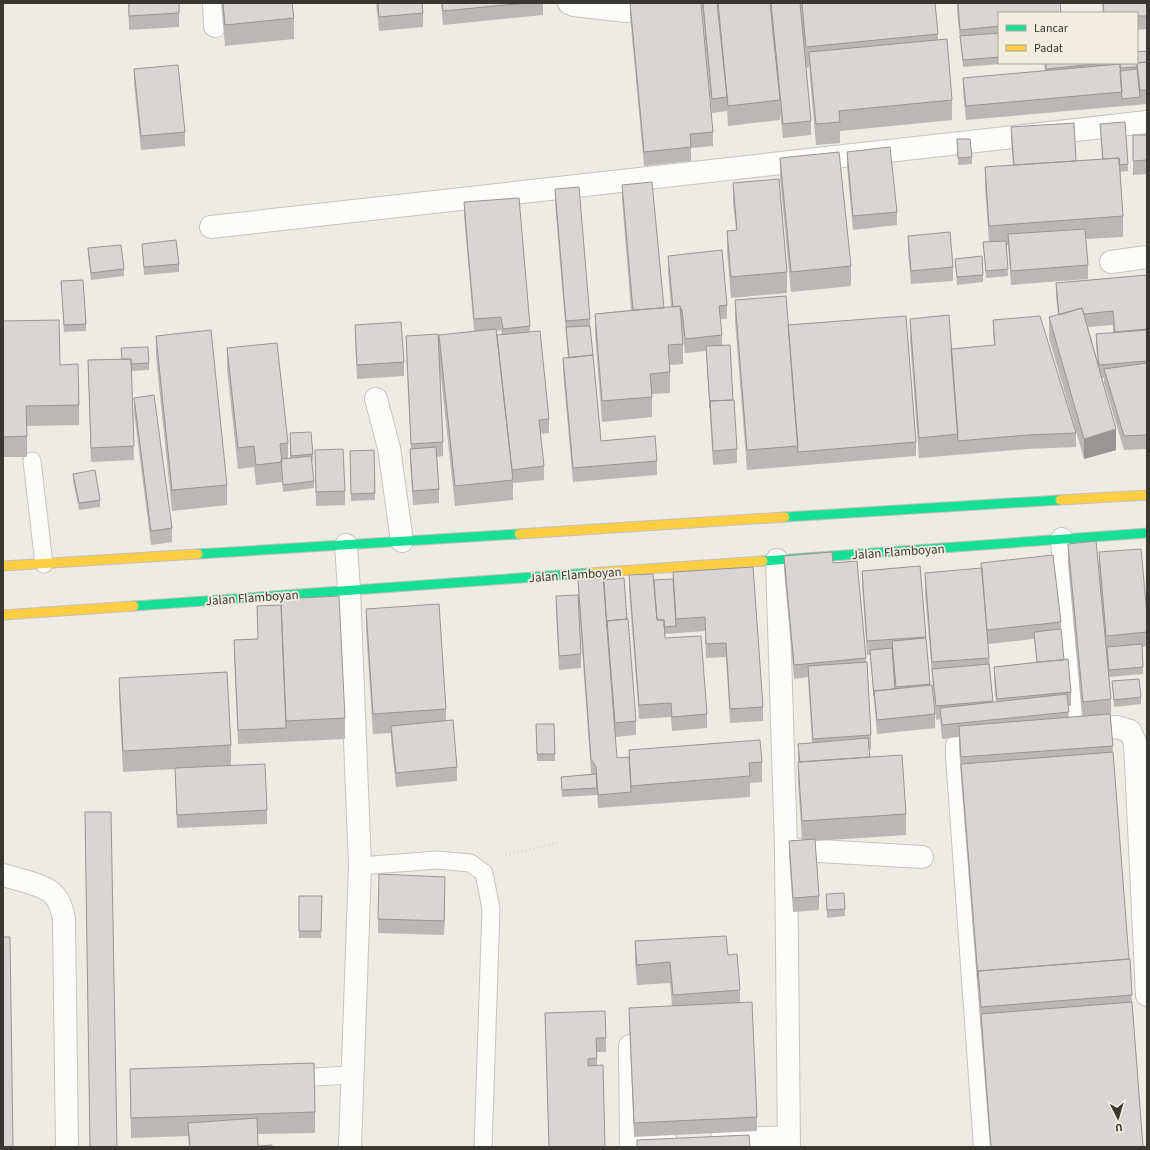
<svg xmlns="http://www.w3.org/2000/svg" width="1150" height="1150" font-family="'Source Sans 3',sans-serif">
	<rect width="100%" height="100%" fill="#edebe4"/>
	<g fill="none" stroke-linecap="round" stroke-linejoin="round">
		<defs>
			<path id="lane" d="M32,461L44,564
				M360,866L437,860L470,863L484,873L491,909L483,1147
				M292,1078L352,1075"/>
			<path id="street" d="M214,3L215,26
				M569,3L574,5L626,11L680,3
				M211,227L1147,122
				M1111,262L1147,257
				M376,399L389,448L402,541
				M1062,539L1075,730
				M346,545L349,590L360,866L350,1147
				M777,560L786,849L789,1147
				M1081,729L1117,727L1130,731L1135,742L1147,995
				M786,849L922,857
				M3,875C16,879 47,885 55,896C61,903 62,911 64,919L67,1147
				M630,1046L631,1147
				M721,1140L789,1137
				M631,1143L666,1142
				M985,1147L957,756V746L964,742L987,740"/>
			<path id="fast" d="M785,517L1060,500
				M198,554L519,534
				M763,561L1147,533
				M134,606L589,573"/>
			<path id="slow" d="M1060,500L1147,495
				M519,534L785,517
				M3,566L198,554
				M589,573L763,561
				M3,615L134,606"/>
		</defs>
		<!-- lane casing -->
		<use href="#lane" stroke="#c6c4bf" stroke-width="19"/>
		<!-- street casing -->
		<use href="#street" stroke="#c6c4bf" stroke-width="24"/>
		<!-- fast casing -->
		<use href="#fast" stroke="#c6beb7" stroke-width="11"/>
		<!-- slow casing -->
		<use href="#slow" stroke="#c6beb7" stroke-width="11"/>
		<!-- path -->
		<path stroke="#d7d7d5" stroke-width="2.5" stroke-dasharray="1 3" stroke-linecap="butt" d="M629,597L634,697
			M502,856L560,842"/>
		<!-- lane -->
		<use href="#lane" stroke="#fcfcfb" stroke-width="17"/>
		<!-- street -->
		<use href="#street" stroke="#fcfcfb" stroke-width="22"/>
		<!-- fast -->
		<use href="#fast" stroke="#16e098" stroke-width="9"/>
		<!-- slow -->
		<use href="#slow" stroke="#ffcf43" stroke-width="9"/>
	</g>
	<!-- wall -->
	<path fill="#bbb7b6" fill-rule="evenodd" d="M128,3H179V27L129,30Z
		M221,3H292L294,18V39L225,46Z
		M376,3H422L423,13V27L379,31Z
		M441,3H543V15L443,25Z
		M630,3L713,132V146L691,148V161L644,166L630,16Z
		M702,3H935L938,40L952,100V120L840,131V143L816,145L809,67L806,68L811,121V135L783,138L780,112V120L728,126L727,108V111L712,113L702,8Z
		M957,3H1060L999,13V63H1012L963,67L957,12Z
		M1102,3H1147V29L1137,30V13H1103Z
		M1147,51V104L966,120L963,92V78L1045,71L1044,63H1137Z
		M134,69L185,132V146L141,150L134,83Z
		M1100,124L1128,164V171L1120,172L1123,216V237L1086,239L1088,265V279L1011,285L1008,245H1006L1008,276L986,278L983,242H989L985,187V167L1013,165L1011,141V127L1076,161L1102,159Z
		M1133,135H1147V174L1133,175Z
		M957,139L972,157V164L958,165Z
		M847,152L897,212V225L853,230L847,166Z
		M780,158L851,266V286L791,292L780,178Z
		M733,183L787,272V293L731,298L727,251V231L736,230L733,203Z
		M622,185L664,308L671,307L668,270V256L727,305V319H720L722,335V345L733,400L737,449V463L713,465L706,351L685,353L682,323L683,344V364L670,365V393L652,394V417L602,422L595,334V314L631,310L622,199Z
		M555,189L590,319V326L601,441L657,461V475L573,482L563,372V358H568L555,203Z
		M464,202L530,326V332L549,419V433L540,434L544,466V480L513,483V500L455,506L440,369L443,442V456L437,457L439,489V503L413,505L410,463V449H411L406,350V336L439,337L474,331L464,216ZM501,330L502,335H497V331Z
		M908,236L953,267V281L911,284L908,250Z
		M142,244L179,264V272L144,275Z
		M88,248L124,269V276L91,280L88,255Z
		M955,259L983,275V282L957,285Z
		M1147,275V449L1124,450L1104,383V378H1102L1116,450L1084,459L1049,338V317L1058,315L1056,297V283ZM1113,325V333L1096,334V348L1098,362L1088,327Z
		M61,281L86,324V331L64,332Z
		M735,300L788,325L916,442V456L747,470L735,321Z
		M910,319L951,349L994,345L993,334V320L1076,433V447L1027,449L919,458L910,339Z
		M3,321L60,365L79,405V425L27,426V457H3Z
		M355,325L404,362V376L357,379L355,339Z
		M156,336L227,485V505L172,511L156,357Z
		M121,348L149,363V370L131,371L134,460L91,462L88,360L122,359Z
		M227,348L288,443V459L290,458V440L313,454V461H312L314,481V488L283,492L282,475V482L256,485L254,467L238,469L227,369Z
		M134,398L172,528V542L151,545L134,412Z
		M315,450L345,491V505L316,506Z
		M374,450L375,500L351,501L350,451Z
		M73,474L100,500V507L79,510L73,481Z
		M1068,544L1103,615L1099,566V552L1147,615V646L1142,647L1143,674L1109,677L1111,699V719L1113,752L1143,1147H990L961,778L959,747V737L942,739L940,719L936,720L925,594V573L981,569V563L1061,622V629L1064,660L1071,692V706H1068L1069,718L1082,716L1068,564ZM1034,639L1037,662L994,667V681L996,702H993L988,644Z
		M784,556L833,563L866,658L871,735V749L869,750L870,757L906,814V835L815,841L819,896V910L793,912L789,855V841L802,840L798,782V744L812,743L808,677L794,679L784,570Z
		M920,566L926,638L930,685L935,714V728L877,734L870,655H867L862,584V571Z
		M753,567L763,707V721L730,723L726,657L706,658L705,631L665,634V638L707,714V728L672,731L671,717L639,719L629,589V575L654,580L673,579V572Z
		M578,580L604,586L636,721V735L615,737L617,758L629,757V750L762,762V782L750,783V797L598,808L597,791V795L562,797L561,777L592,774L591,773L578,594Z
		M556,596L581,654V668L559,670L556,610Z
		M257,606L345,718V739L238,744L234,654V640L258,639Z
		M366,609L446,709V720L457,767V781L396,787L391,740V733L373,734L366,629Z
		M119,678L231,745V765L267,810V824L177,828L175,769L123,772L119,698Z
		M1112,681L1141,697V704L1114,707Z
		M536,724H554L555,761H537Z
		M85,812L117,1147H90Z
		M445,891L444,935L378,933V919Z
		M826,894L845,909V916L827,918Z
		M299,896H322L321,938H299Z
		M635,941L740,990V1003L757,1117V1131L634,1137L629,1022V1008L672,1006L670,983L637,985L635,962Z
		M545,1013L606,1038V1052H597V1066L605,1147H549Z
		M130,1069L315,1112V1133L258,1134V1146L272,1147H189L188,1136L131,1138Z"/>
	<!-- shaded-wall -->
	<path fill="#989594" d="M1116,429V450L1084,459V439Z
		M445,877V891L444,935V921Z"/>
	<!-- building -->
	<path fill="#d9d5d4" stroke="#989594" d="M129,3H179V13L129,16Z
		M223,3H292L294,18L225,25Z
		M378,3H422L423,13L379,17Z
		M442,3H526L443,11Z
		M630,3H701L713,132L690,134L691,147L644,152Z
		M703,3H717L727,97L712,99Z
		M718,3H770L780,100L728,106Z
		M771,3H800L811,121L783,124Z
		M802,3H935L938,34L806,47Z
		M958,3H1060L1061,13H999V26L960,30Z
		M1103,3H1147V16H1137V13H1104Z
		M999,33V57L963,60L960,36Z
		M947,39L952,100L839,111L840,122L816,124L809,52Z
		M1147,51V62L1137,63V67L1120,68V64H1119V63H1137V52Z
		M1147,62V90H1140L1137,63Z
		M1046,63H1105L1046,69Z
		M1120,64L1122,92L966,106L963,78Z
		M178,65L185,132L141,136L134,69Z
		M1137,69L1140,97L1122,99L1120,71Z
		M1125,122L1128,164L1119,165V158L1103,159L1100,124Z
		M1074,123L1076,161L1014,165L1011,127Z
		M1133,135H1147V160L1133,161Z
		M957,139H970L972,157L958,158Z
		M890,147L897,212L853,216L847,152Z
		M839,152L851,266L791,272L780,158Z
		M1119,158L1123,216L989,226L985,167Z
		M779,179L787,272L731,277L727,231L737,230L733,183Z
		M652,182L664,308L633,310L622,185Z
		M579,187L590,319L566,321L555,189Z
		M519,198L530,326L503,329L501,317L474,319L464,202Z
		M1085,229L1088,265L1011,271L1008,234Z
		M950,232L953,267L911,271L908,236Z
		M176,240L179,264L144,267L142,244Z
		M1006,241L1008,269L986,271L983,242Z
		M121,245L124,269L91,273L88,248Z
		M722,250L727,305L719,306L722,335L685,339L682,309L681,310L680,306L673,307L668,256Z
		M982,256L983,275L957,277L955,259Z
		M1147,275V329L1115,332L1113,311L1084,314L1082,308L1059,315L1056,283Z
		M83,280L86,324L64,325L61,281Z
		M786,296L798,446L747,450L735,300Z
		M680,306L683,344L668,345L670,372L650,374L652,397L602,401L595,314Z
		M1082,308L1116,429L1084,439L1049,317Z
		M949,315L958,434L919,438L910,319Z
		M906,316L916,442L798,452L788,325Z
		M1040,316L1076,433L1027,435L958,441L951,349L995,345L993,320Z
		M59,320L60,365L78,364L79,405L26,406L27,436L3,437V321Z
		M401,322L404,362L357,365L355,325Z
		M590,326L593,355L569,358L566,327Z
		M496,329L513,480L455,486L439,335Z
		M211,330L227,485L172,490L156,336Z
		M1147,330V361L1099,365L1096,334Z
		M540,331L549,419L539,420L544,466L512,470L497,335Z
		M438,334L443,442L411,444L406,336Z
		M277,343L288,443L280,444L282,462L256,465L254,446L238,448L227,348Z
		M730,345L733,400L710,401V408L706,346Z
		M148,347L149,363L131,364V359H122L121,348Z
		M593,355L601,441L655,436L657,461L573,468L563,358Z
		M131,359L134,446L91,448L88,360Z
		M1147,363V435L1124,436L1104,369Z
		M154,395L172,528L151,531L134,398Z
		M734,400L737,449L713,451L710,401Z
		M311,432L313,454L291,456L290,433Z
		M436,447L439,489L413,491L410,449Z
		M343,449L345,491L316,492L315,450Z
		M374,450L375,493L351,494L350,451Z
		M311,456L314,481L283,485L281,459Z
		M95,470L100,500L79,503L73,474Z
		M1096,541L1111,699L1083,702L1068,544Z
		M1141,549L1147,615V632L1106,636L1099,552Z
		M832,552L833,563L857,561L866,658L794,665L784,556Z
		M1053,555L1061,622L987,630L981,563Z
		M920,566L926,637L867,641L862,571Z
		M753,567L763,707L730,709L726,643L706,644L705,617L676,619L673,572Z
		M982,568L989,658L932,662L925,573Z
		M653,574L657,620H664L665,638L701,636L707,714L672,717L671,703L639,705L629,575Z
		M603,577L617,758L629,757L631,792L598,795L596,767L591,759L578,580Z
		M624,578L627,619L607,621V628L604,580Z
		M673,579L676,626L664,627V620H657L654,580Z
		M578,595L581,654L559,656L556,596Z
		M339,596L345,718L286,721L281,599Z
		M439,604L446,709L373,714L366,609Z
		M281,605L286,728L238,730L234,640L258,639L257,606Z
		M628,619L636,721L615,723L607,621Z
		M1061,629L1064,660L1037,662L1034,632Z
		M926,638L930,684L896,687L892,641Z
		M1142,644L1143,667L1109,670L1107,647Z
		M892,648L895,689L874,691V696L870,650Z
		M1068,659L1071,692L997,699L994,667Z
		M867,662L871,735L813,739L808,666Z
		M989,664L993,701L936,706L932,669Z
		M227,672L231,745L123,751L119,678Z
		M1139,679L1141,697L1114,700L1112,681Z
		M932,685L935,714L877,720L874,691Z
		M1067,694L1069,712L942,725L940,708Z
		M1110,714L1113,746L961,757L959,726Z
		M453,720L457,767L396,773L391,726Z
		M536,724H554L555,754H537Z
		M868,738L870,757L800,762L798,744Z
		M760,740L762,762L749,763L750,776L631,786L629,750Z
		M1113,752L1129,959L978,971V977L961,764Z
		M902,755L906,814L802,821L798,762Z
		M265,764L267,810L177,815L175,768Z
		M596,774L597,788L562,790L561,777Z
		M85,812H111L117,1147H90Z
		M815,839L819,896L793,898L789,841Z
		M379,874L445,877L444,921L378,919Z
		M844,893L845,909L827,910L826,894Z
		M299,896H322L321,931H299Z
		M726,936L728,955L737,954L740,990L673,995L670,962L637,965L635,941Z
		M3,937H10L13,1147H3Z
		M1130,959L1132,995L981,1007L978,971Z
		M752,1002L757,1117L634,1123L629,1008Z
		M1132,1002L1143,1147H991L981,1014Z
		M605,1011L606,1038H596L597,1058L588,1059V1066L603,1065L605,1147H549L545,1013Z
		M314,1063L315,1112L131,1118L130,1069Z
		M257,1118L258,1146L272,1145V1147H190L188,1123Z
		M749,1135L750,1147H637V1140Z"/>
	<g text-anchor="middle" stroke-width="3.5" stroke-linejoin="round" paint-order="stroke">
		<!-- street labels -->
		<g font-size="13" fill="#383731" stroke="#f1eee0">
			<text transform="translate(898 551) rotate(-4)" y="5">Jalan Flamboyan</text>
			<text transform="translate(575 574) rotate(-4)" y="5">Jalan Flamboyan</text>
			<text transform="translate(252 597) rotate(-4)" y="5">Jalan Flamboyan</text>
		</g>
	</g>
	<!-- border -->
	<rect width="1150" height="1150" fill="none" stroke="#383731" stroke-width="8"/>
	<!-- legend -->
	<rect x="998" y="12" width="140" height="52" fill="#f1eee0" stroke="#a7a59a"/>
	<rect x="1006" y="25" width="20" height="6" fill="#16e098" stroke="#a7a59a"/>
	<text x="1034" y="32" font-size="12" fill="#383731">Lancar</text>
	<rect x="1006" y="45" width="20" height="6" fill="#ffcf43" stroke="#a7a59a"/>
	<text x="1034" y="52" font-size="12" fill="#383731">Padat</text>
	<!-- north arrow -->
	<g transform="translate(1118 1118) rotate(175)" stroke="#f1eee0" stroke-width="3" paint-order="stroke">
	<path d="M0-3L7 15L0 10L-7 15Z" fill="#383731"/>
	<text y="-6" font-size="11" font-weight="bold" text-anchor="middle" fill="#383731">U</text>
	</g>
</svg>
